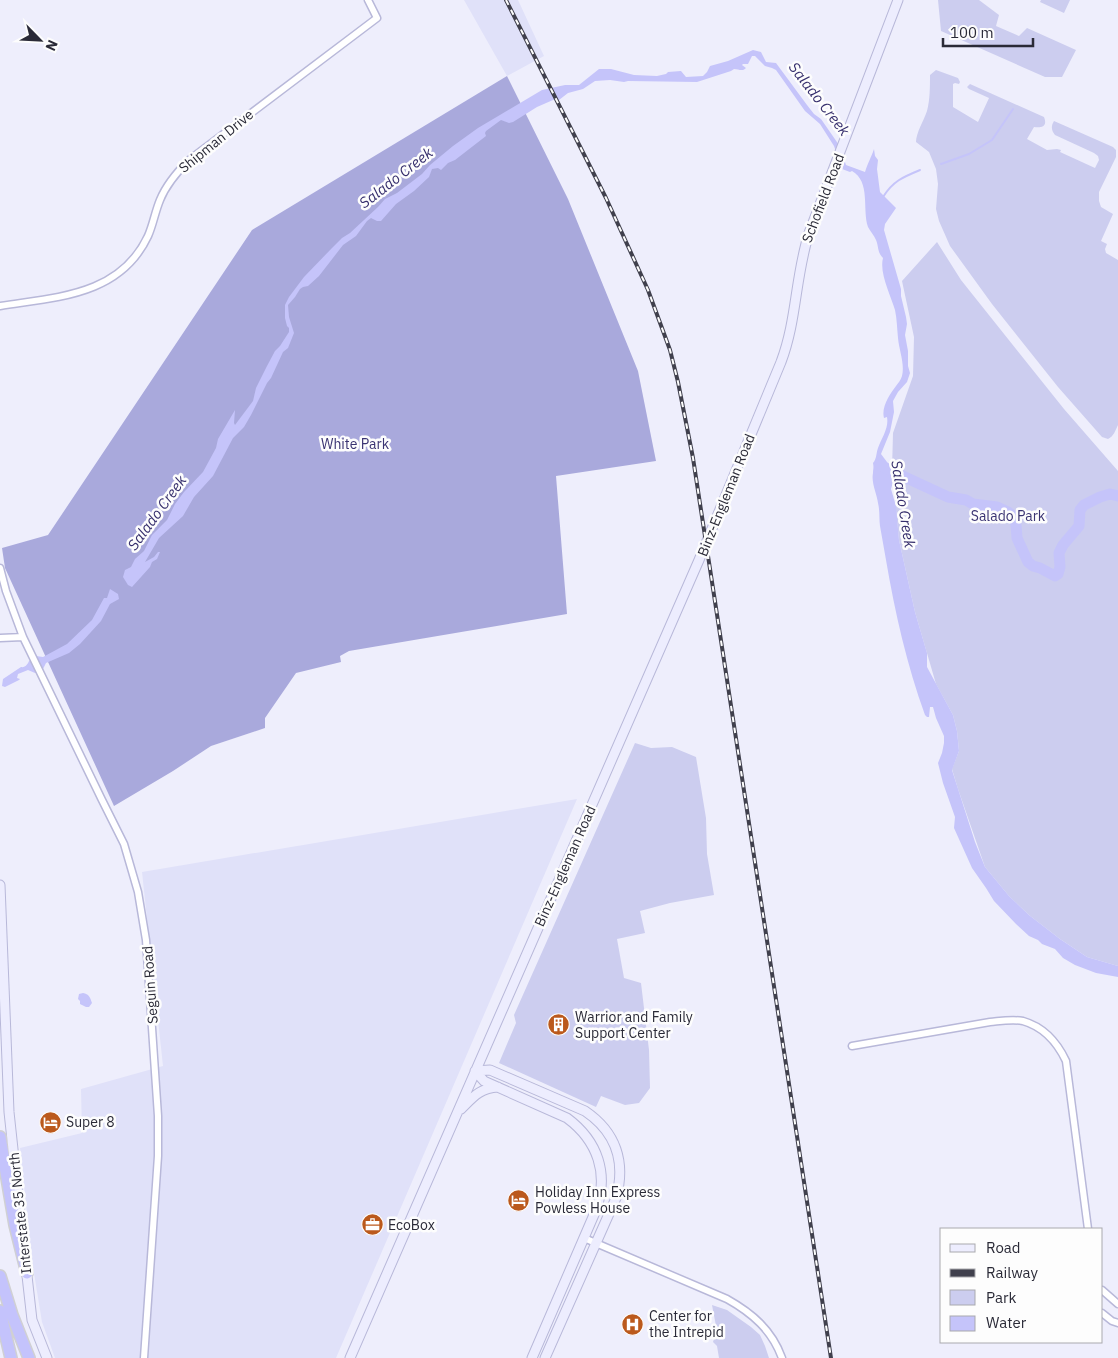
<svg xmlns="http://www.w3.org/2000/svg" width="1118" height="1358" font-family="'IBM Plex Sans',sans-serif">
	<rect width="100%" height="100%" fill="#eeeefc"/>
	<!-- built -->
	<path fill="#e0e1f9" d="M464,0H518L544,56L507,76Z
		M577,799L336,1358H55L42,1322L33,1267L20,1148L82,1133L81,1089L163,1066L142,872Z"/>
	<!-- green -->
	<path fill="#cccdef" d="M938,0H979L999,15L996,26L1019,36L1027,28L1076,50L1062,77H1045L941,31Z
		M1041,0H1070L1064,13L1040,2Z
		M936,70L958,78L960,82L959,84L955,83L953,84V107L978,122L989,98L969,89L967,87L970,84L1044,117C1048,127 1041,128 1034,127L1027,139L1047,150L1057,149L1061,150L1060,152L1095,168L1099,160L1098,156L1094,153L1055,135C1051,130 1051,126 1054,121L1113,147L1116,150V157L1099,192V201L1101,207L1113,214L1101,241L1107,244L1105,249L1106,253L1118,260V425C1115,431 1114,436 1108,439L1102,437L1058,387L992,304L950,246L939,221L936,209L938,184L936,169L929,152L916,142C916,133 924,120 927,111C930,100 930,87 930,75Z
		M937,242L961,280L1064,409L1118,471V966L1087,957L1060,939L1029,915L1009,896L985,867L958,789L952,769L959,751L957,731L953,715L936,684L915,612L899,540L892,470L893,433L913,376L914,337L902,281Z
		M635,743L651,748L672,747L696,757L706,818L707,854L714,895L670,903L640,911L645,933L617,939L624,978L641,983L649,1050L650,1088L639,1103L625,1105L601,1096L596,1107L499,1063L516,1023L514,1015Z
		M712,1305L727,1310L751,1327L760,1335L765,1346L769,1358H719L717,1346L713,1342L714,1339L721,1336V1328L716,1326Z"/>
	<!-- forest -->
	<path fill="#a9a9dc" d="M507,76L568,199L638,371L656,461L556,476L567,614L349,651L340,656L341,662L296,673L265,718V728L211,746L173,771L114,806L5,568L2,548L48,535L252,230Z"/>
	<!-- water -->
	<path fill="#c5c4fa" d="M753,50L761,52L766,62L776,63L807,105L814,114L821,119L839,145L846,165L865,172C868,162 871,158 874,149L875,156L878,160L877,169L880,192L896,208L885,224L884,230L901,289V296L906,317L907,324L905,335L908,351V366L910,373L907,382L898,392L893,401L894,412L890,432L881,454L887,462L894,469V479L891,489L896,506L899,540L915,612L927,653V667L953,715L957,731L959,751L952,770L975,842L985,867L1009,896L1029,915L1060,939L1087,957L1118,966V977L1096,973L1075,965L1063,958L1055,949L1042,944L1038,940L1029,936L1016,924L994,901L986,888L972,868L954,828L955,817L943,783L938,763L942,753L944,743V736L936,718L933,707H930L929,717H927L925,715C907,665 895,613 886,560C884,549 882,537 880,526C879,519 880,511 878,503C877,494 871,483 873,473C873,469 874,468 873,463C877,458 876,453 878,448C882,437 889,428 887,417L884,418C881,407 890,394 896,386C898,383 901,380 902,376C905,364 899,350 898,338C897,329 897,319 895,310C891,296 879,273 883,258C877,252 879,247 876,240C874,235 870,231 868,227C862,209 871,182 852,171L850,172L842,169L834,146L820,124L805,111L776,70L772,68L765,66L755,56H752L748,64H743L742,65L746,68C742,72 739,69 734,69L731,71L697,82L628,81L624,82L610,80L595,81L583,89L568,93L559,100H553L537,107L513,122L509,123L501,120L486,131L485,133L486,136L455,160L448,163L441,170L438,168L432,169L429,177L414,191L396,204L381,221H377L371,218L367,221L356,236L343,245L319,276L308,286L303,287L300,289L295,297L288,305L289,317L294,333L288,348L283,352L271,378L267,383L251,415L244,427L233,438L213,476L194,497L183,516L159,538L145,562L154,557L158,552H160L157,559L152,562L150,567L132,587L128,585L123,577L125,570L131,567L135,559L144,551L152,535L167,520L175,504L184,492L203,472L216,448L218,439L235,410L234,423L235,425L253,401L256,388L267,366L275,351L280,346L289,332V328L287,326L285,318V305L289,297L304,277L332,248L342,238L350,233L378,207L385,199L397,193L422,174L430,165L453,146L478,128L542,90L565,85H579L599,69H611L634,75L657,76L666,74L668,72L681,71L686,77L703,76L707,72L710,66L728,61Z
		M110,589L118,594L119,599L110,604L101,621L80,644L69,653L46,663L43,669L35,673L28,670L18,674L17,678L20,679L19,680L5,687L2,686L3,679L21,667C25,668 28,664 29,661L36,656L43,657L67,644L92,620L104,598H107Z
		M83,993C89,994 90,997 92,1003L89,1007H86L80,1004V1001L78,999L79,994Z"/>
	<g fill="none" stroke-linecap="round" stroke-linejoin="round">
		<!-- stream -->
		<path stroke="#c5c4fa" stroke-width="2" d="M941,164L969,154L992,140L1013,109
			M883,197C893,181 903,177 920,170"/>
		<!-- river -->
		<path stroke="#c5c4fa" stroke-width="11" d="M881,466L948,497L966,500L973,504L997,507L1008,512L1013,516L1016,525L1017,538L1028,562L1033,566L1040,568L1055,576L1058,574L1060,567L1059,553L1063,545L1079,526L1080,510L1084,505L1100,497L1110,494L1118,496"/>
		<defs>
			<path id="street" d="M0,306C56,297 120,296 148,236C153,225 155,212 160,200C166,185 177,172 189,160L377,18L368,0
				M0,568L6,591L23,637L102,800L124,844L138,892L146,940L158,1116V1156L144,1358
				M0,638L23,637
				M852,1046L990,1022C1001,1021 1012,1019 1023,1021C1044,1027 1057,1042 1066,1061L1088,1229
				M584,1238L727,1299C752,1313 772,1330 782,1358
				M1102,1290L1118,1304
				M1102,1313L1112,1321L1118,1323"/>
			<path id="secondary" d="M0,885L9,1112L23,1242
				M475,1071L490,1070L585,1111C616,1132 626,1162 616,1198L545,1358
				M475,1071L484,1081L567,1118C598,1141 609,1174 596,1210L532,1358
				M461,1109C473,1097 480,1088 498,1087
				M26,1267L32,1320L47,1358
				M350,1358L699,560L781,362C797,320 795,277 809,233L898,0"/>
			<path id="highway" d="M0,1137L15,1225L27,1273
				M0,1276L12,1315L29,1358
				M0,1311L11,1358"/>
		</defs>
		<!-- street casing -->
		<use href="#street" stroke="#b8b8d9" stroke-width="9"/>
		<!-- secondary casing -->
		<use href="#secondary" stroke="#b8b8d9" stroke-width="11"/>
		<!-- highway casing -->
		<use href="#highway" stroke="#d0d0d3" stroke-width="14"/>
		<!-- street -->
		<use href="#street" stroke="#fff" stroke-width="6"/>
		<!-- secondary -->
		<use href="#secondary" stroke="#ededfe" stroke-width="9"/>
		<!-- highway -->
		<use href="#highway" stroke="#c4c3fc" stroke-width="11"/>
		<defs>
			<path id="rail" d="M506,0L606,198L648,290L670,350L678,382L693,458L831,1358"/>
		</defs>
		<!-- rail casing -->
		<use href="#rail" stroke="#40404d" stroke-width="4"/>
		<!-- rail -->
		<use href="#rail" stroke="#fdfdfd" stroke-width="2" stroke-dasharray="5.5" stroke-linecap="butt"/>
	</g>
	<!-- icons -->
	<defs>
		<symbol id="building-disc" viewBox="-11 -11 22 22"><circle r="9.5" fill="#bb591c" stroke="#fdfdfd"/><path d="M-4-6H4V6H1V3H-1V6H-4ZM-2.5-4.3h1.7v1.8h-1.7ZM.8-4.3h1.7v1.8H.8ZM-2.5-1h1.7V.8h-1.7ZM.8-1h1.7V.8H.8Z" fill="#fff"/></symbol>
		<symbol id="hotel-disc" viewBox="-11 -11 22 22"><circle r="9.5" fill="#bb591c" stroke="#fdfdfd"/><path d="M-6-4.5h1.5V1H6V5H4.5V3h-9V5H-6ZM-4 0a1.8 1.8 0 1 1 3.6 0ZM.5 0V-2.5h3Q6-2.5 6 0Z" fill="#fff"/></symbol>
		<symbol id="office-disc" viewBox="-11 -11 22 22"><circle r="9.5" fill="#bb591c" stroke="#fdfdfd"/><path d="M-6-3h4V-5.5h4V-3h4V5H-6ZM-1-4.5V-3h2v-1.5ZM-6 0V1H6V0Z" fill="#fff"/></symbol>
		<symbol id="hospital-disc" viewBox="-11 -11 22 22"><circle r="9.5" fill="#bb591c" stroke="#fdfdfd"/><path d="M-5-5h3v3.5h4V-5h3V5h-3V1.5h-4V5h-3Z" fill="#fff"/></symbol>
	</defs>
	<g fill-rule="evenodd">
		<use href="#building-disc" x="546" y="1012" width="25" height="25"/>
		<use href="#hotel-disc" x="38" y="1110" width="25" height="25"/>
		<use href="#hotel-disc" x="506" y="1188" width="25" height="25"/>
		<use href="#office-disc" x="360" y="1212" width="25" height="25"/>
		<use href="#hospital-disc" x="620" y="1312" width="25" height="25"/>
	</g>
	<g text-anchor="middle" stroke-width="5" stroke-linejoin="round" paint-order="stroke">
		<!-- street labels -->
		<g font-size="14" fill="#2a2a37" stroke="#fdfdfd">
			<text transform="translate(216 141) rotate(-39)" y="5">Shipman Drive</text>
			<text transform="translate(823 198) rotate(-69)" y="5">Schofield Road</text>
			<text transform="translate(726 495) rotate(-68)" y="5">Binz-Engleman Road</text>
			<text transform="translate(565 866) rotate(-66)" y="5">Binz-Engleman Road</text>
			<text transform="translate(150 985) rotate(-94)" y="5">Seguin Road</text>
			<text transform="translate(20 1213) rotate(-96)" y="5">Interstate 35 North</text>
		</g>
		<!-- park labels -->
		<g font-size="14" fill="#3a3372" stroke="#fdfdfd">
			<text x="355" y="449">White Park</text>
			<text x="1008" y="521">Salado Park</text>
		</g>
		<!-- poi labels -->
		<g font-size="14" fill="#2a2a37" stroke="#fdfdfd" text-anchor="start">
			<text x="575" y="1022">Warrior and Family<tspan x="575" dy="16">Support Center</tspan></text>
			<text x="66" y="1127">Super 8</text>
			<text x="535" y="1197">Holiday Inn Express<tspan x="535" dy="16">Powless House</tspan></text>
			<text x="388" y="1230">EcoBox</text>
			<text x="649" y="1321">Center for<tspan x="649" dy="16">the Intrepid</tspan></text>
		</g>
		<!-- water labels -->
		<g font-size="15" font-style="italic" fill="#362f6d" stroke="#fdfdfd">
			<text transform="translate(819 99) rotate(52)" y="5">Salado Creek</text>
			<text transform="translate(396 178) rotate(-38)" y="5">Salado Creek</text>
			<text transform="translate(903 504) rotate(81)" y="5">Salado Creek</text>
			<text transform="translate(157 513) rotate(-54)" y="5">Salado Creek</text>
		</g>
	</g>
	<!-- legend -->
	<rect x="940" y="1228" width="162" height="115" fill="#fdfdfd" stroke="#a9a9ae"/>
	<rect x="950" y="1244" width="25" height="8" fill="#ededfe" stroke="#a9a9ae"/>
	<text x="986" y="1253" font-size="15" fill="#2a2a37">Road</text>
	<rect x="950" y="1269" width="25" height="8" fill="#40404d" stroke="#a9a9ae"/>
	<text x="986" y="1278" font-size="15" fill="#2a2a37">Railway</text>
	<rect x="950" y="1290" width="25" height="15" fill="#cccdef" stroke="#a9a9ae"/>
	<text x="986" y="1303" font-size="15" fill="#2a2a37">Park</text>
	<rect x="950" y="1316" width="25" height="15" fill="#c5c4fa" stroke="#a9a9ae"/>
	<text x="986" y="1328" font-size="15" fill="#2a2a37">Water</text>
	<!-- north arrow -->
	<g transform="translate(40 40) rotate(114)" stroke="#fdfdfd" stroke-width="4" paint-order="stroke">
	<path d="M0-4L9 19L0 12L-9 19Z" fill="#2a2a37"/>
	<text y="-8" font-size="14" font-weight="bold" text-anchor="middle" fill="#2a2a37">N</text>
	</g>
	<!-- scale -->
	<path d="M943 38v8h90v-8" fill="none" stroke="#2a2a37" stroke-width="2.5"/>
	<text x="950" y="38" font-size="15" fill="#2a2a37" stroke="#fdfdfd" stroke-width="4" paint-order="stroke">100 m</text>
</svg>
